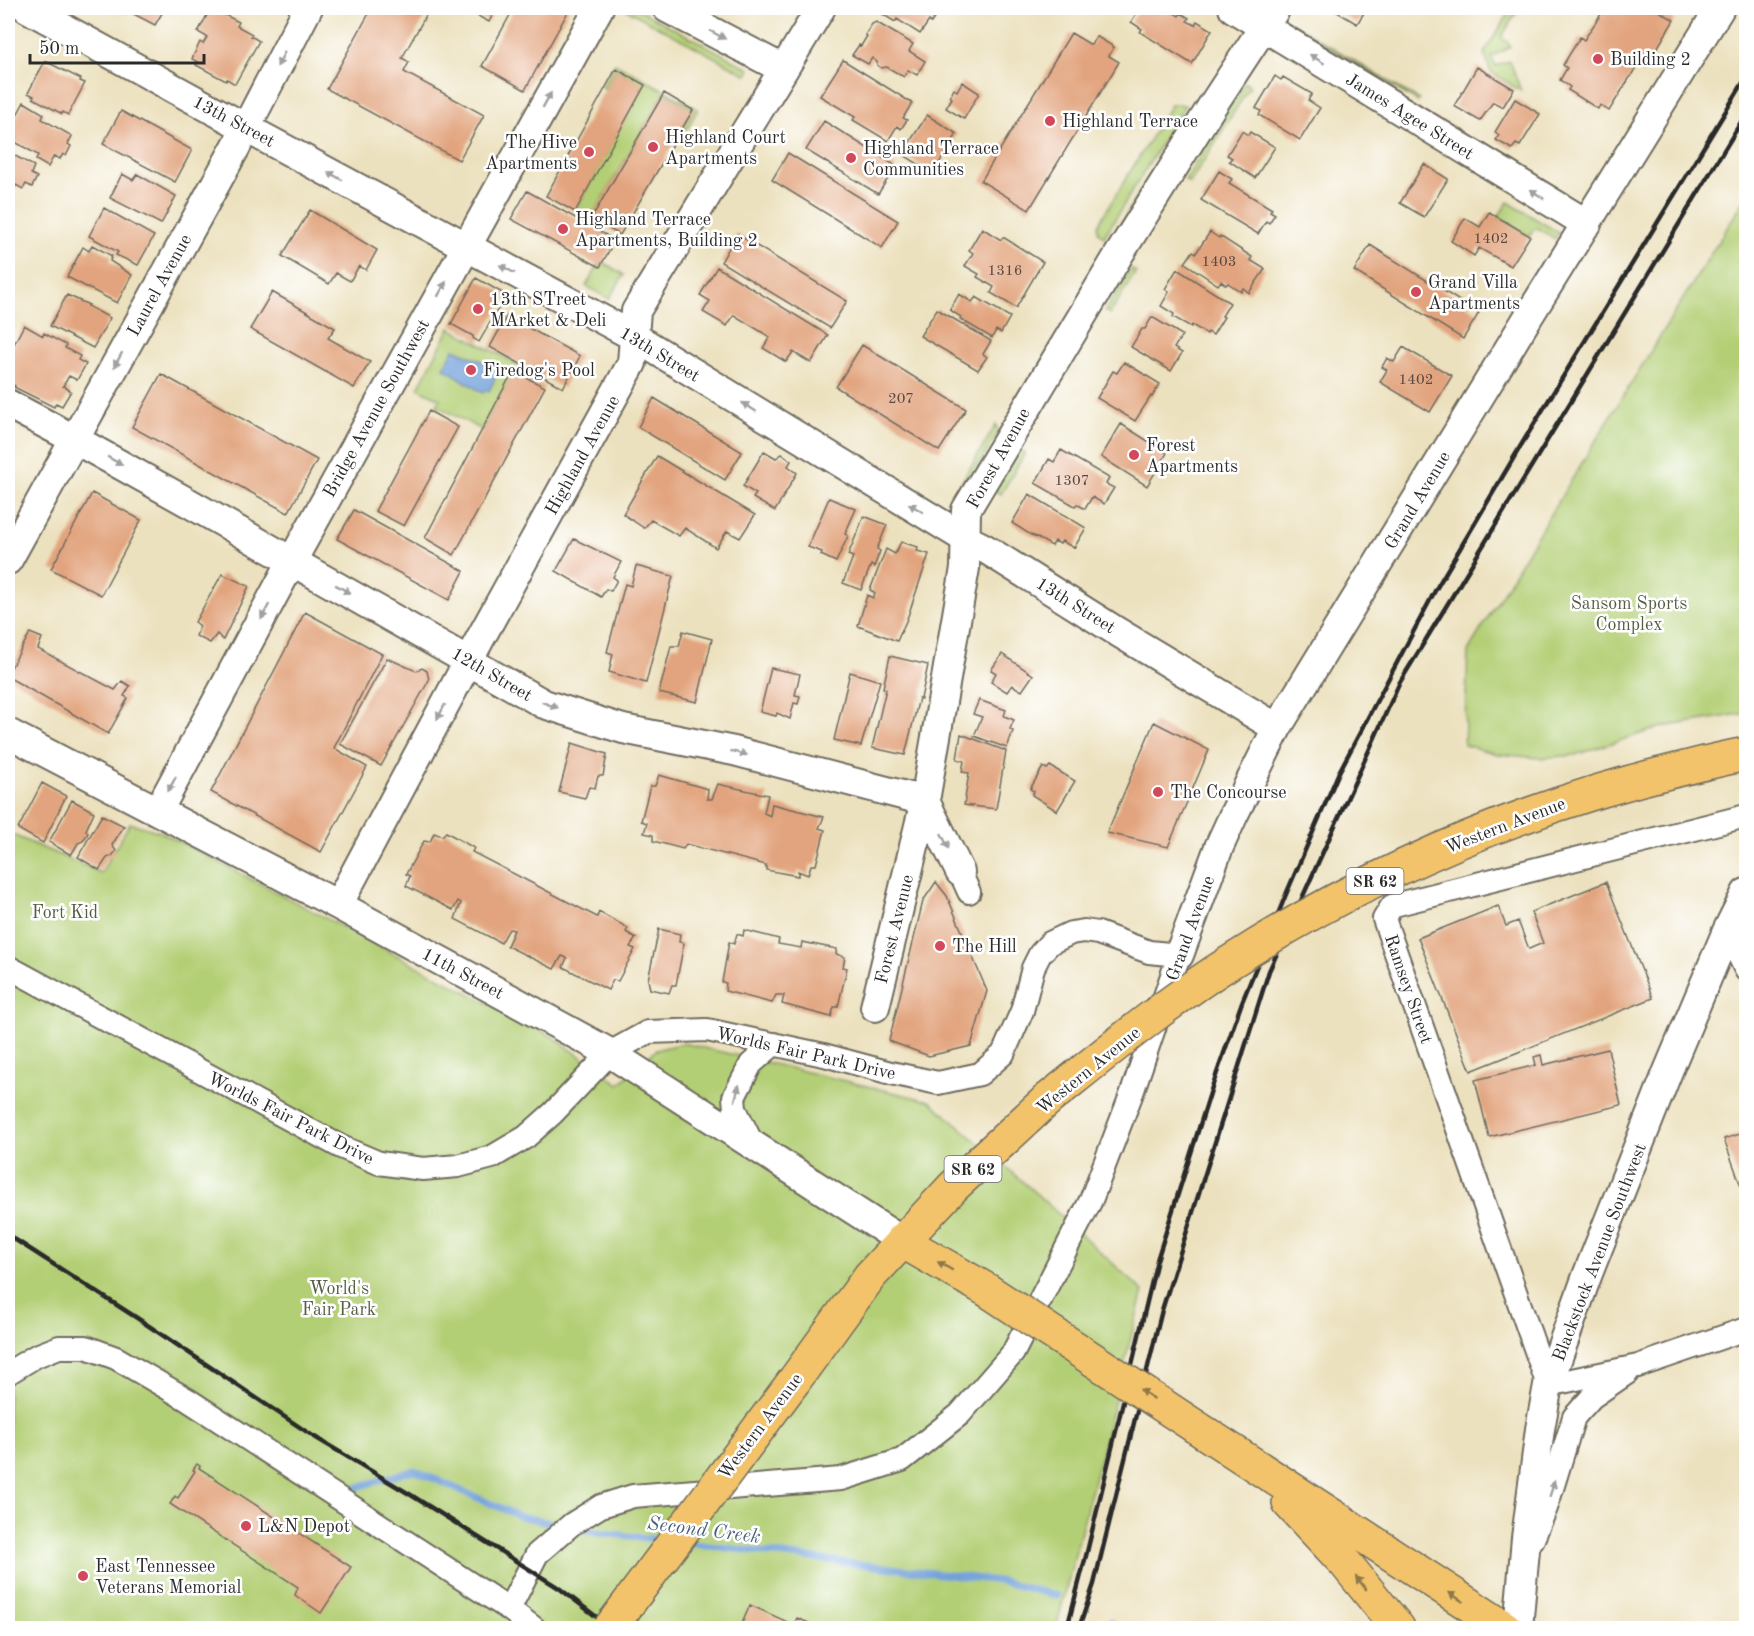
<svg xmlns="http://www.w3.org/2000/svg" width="1754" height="1636" font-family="'Old Standard TT',serif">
	<rect width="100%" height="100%" fill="#fff"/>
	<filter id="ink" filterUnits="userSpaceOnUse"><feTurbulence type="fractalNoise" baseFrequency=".0167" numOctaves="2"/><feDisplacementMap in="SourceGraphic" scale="12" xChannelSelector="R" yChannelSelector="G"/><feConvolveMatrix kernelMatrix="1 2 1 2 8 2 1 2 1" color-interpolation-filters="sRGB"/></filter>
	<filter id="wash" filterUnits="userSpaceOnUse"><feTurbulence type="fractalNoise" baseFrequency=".008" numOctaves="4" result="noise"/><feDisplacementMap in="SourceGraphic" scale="24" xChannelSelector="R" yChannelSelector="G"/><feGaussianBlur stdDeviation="1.35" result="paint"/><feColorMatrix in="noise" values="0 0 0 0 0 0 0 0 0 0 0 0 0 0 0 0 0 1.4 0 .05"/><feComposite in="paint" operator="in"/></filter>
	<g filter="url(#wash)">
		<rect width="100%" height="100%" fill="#ece1be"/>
		<!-- green -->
		<path fill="#b3cf75" stroke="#6f7d50" stroke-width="1.5" d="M628,8H636L750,69L747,75L627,10Z
			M1512,8H1519L1501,38L1508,42L1510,47L1491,57L1496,66L1510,61L1521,91L1491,72L1484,53Z
			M1294,24L1419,100L1418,102L1293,26Z
			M615,63L698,109L687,129L683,128L693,110L664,93L591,219L575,212L644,85L616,69L605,89L602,86Z
			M1245,83L1250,86L1190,183L1185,180Z
			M1177,104L1185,105L1104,237L1098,232V225L1100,221L1171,105Z
			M1190,109L1194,113L1117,240L1111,239Z
			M1746,197V713L1662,727L1575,755L1540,758L1497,754L1464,745L1468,651L1532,544Z
			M1508,202L1559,233L1555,239L1538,228L1533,230L1530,236L1498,217Z
			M603,262L624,275L609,299L586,286L598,266L600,267Z
			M1131,269L1136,272L1110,314L1105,311Z
			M450,328L517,364L482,430L437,406L440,399L418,388Z
			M996,425L999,432L958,497L954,494Z
			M1020,450L1025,453L1001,494L995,491Z
			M130,823L161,832L553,1037L619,1084L656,1050L683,1043L930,1101L1030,1188L1143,1291L1056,1628H8V833L101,873Z"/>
		<!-- water -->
		<path fill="#6f9fd9" stroke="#4d6582" stroke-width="1.5" d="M454,349L496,367L495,372L497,374L489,391L486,390L483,393L444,368Z"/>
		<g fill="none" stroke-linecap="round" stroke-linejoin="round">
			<!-- stream -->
			<path stroke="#6f9fd9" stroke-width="7" d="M358,1487L414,1470L519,1516L562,1525
				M576,1528L603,1533L663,1540
				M686,1543L999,1581L1057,1596
				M1110,1622L1111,1628"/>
		</g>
		<g id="blocks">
			<!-- building -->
			<path fill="#e2a47e" d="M114,8H165L155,25L128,11L126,14Z
				M211,8L239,22L237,26L252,34L251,36L259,41L235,84L227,79L226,81L196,65L198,62L192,59L200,42L203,44L207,37L198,32Z
				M372,8H430L402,58L409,62L404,72L484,115L459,160L327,89Z
				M463,8H496L489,22Z
				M514,8H570L525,90L482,66Z
				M873,8H941L931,23L929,21L920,34L897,19L895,22Z
				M1140,8H1173L1171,11L1179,16L1181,13L1189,18L1187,21L1195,25L1197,21L1212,30L1192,64L1140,32L1142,29L1131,22Z
				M1336,8H1367L1357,24L1334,10Z
				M1605,8H1661L1659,11L1674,20L1646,67L1630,57L1628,61L1637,66L1609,111L1600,105L1598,109L1568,90L1570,87L1560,80L1567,68L1563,65L1580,37L1584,40Z
				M876,22L913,44L909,51L925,61L917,75L908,70L904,77L887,67L881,68L877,65V62L872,58L868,64L852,55L859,45L861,46L867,36L865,35L872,24Z
				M1071,33L1091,45L1096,36L1114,47L1109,56L1119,62L1029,210L981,181Z
				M843,60L912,103L903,118L907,120L901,129L897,126L888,141L853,120L855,117L820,96Z
				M45,61L81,79L80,81L85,83L68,115L63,112L62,114L33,98L34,96L28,93Z
				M1477,67L1514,89L1503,107L1493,102L1480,121L1454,106Z
				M616,69L645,85L575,212L546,196Z
				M1275,76L1281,80L1283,77L1312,94L1308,100L1320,108L1300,140L1259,115L1261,111L1256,108Z
				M962,82L979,93L964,119L946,108L952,98L950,97L954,89L957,91Z
				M664,93L693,110L620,235L591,219Z
				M1515,99L1540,114L1520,146L1516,144L1512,149L1496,140L1499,135L1495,132Z
				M24,102L44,114L42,119L72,136L68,144L71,146L66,156L63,154L60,159L54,156L48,167L36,160L38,155L8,138V132Z
				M121,111L192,150L175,182L103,144Z
				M927,115L957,134L933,173L902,154Z
				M824,121L896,166L878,194L806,150Z
				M1242,131L1248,135L1250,132L1275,147L1255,178L1229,161L1232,158L1227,155Z
				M8,152L34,166L31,174L37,177L32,187L26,184L23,189L16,185L11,195L8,193Z
				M788,153L898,221L882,248L772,180Z
				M1424,164L1448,179L1424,217L1400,203Z
				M1219,171L1232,179L1229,183L1272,209L1270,211L1275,214L1269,223L1266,221L1258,234L1201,200Z
				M122,174L133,180L137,174L176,196L161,224L110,198Z
				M527,191L615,240L600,267L511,219Z
				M104,208L154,236L138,265L116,255L118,252L89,236Z
				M310,210L377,250L366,270L359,266L350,281L336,273L329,284L282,256Z
				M1489,212L1530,236L1511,266L1479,248L1474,256L1451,241L1465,218L1480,227Z
				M8,213L15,217L11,225L14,227L8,239Z
				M982,228L1001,240L1003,237L1043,262L1016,308L991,293L994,287L977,277L979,274L965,266L973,253L969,250Z
				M1210,232L1219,238L1220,236L1252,257L1250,260L1265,269L1249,293L1243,288L1241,292L1228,283L1226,285L1221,281L1218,285L1185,263L1193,251L1196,253Z
				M737,234L847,301L830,328L721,262Z
				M92,245L112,256L110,261L132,275L117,303L67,277L83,247L89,251Z
				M1370,245L1479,313L1463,339L1354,271Z
				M717,267L828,335L811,363L793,352L786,362L763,348L770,337L734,315L727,326L703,312L710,301L700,295Z
				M1177,269L1230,303L1222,316L1224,317L1213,335L1208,332L1207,334L1192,325L1191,327L1173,317L1174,314L1161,306L1169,292L1165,289Z
				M476,278L506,295L479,342L473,338V336L451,324Z
				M272,292L335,328L328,338L370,362L354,388L250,329Z
				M959,294L972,302L976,297L1010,317L1001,333L996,330L992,338L960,319L961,317L950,310Z
				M67,295L89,305L88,306L110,318L93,348L50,326Z
				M937,309L991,341L983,354L987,357L978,370L920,336Z
				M507,316L580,356L563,388L490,347Z
				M1152,317L1182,335L1174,348L1182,353L1171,371L1131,347L1142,329H1145Z
				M24,325L43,336L44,333L66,345L65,348L80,356L78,360L86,364L77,380L69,376L63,386L71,391L62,406L56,403L54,407L14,387L15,386L8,382V356Z
				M862,345L966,409L939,451L836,387Z
				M1403,347L1452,376L1430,412L1380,382L1387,370L1382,367L1387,358L1394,362Z
				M1124,362L1160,384L1152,397L1151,396L1135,421L1097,398L1113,371L1117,373Z
				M513,371L545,387L454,555L425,538Z
				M161,374L317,460L288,513L132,427Z
				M654,398L742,452L725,480L638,427Z
				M429,411L458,427L404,526L375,511Z
				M1121,424L1167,453L1147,486L1101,457Z
				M1061,450L1109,478L1106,484L1114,488L1104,504L1092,497L1085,509L1077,504L1075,506L1035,483L1049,459L1054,462Z
				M764,451L776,458L782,454L791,461L788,466L797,473L775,511L753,498L756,494L743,486Z
				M657,456L755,515L740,538L727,531L716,548L685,528L679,536L651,520L644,528L623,514Z
				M92,493L141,520L101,595L51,569Z
				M1029,494L1086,528L1074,548L1062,541L1060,544L1055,541L1052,546L1034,536V537L1012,523Z
				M829,498L856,509L845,534L848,536L836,562L821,555L822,552L808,547Z
				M354,510L464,571L449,600L337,539Z
				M864,516L887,525L877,549L880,551L874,567L871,565L861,590L843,583L853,557L848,555Z
				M574,539L621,562L613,577L617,580L611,591L606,589L601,597L556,571Z
				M901,542L918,547L917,551L929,554L907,619L897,641L858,626L867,595L873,598L875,593L870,590L886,549L895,554Z
				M636,566L673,576L646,683L609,672L613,654L607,652L625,584L631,586Z
				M222,574L249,586L223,640L217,634L210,643L196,636L200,626L195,622Z
				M305,612L382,654L334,748L367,767L321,852L211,792Z
				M683,631L712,639L697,702L659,693L671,646H679Z
				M30,633L42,638L38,649L115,690L122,681L130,686L124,696L128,698L108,734L8,677V673Z
				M1002,654L1033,675L1022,691L1012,685L1007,692L991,682L996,673L991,670Z
				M890,656L928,665L921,699L919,698L905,755L872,748L886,689L883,688Z
				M387,658L416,671L422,668L427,671L429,680L381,766L340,744Z
				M771,668L800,674L795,695L800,696L798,704L794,703L790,719L777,713L776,716L760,712Z
				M850,672L880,681L861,746L834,740Z
				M979,700L1006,710L1004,716L1014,720L1010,729L1013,731L1007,748L974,736L982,717L973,714Z
				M1154,722L1209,750L1168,847L1107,833Z
				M961,734L1006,751L996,809L964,805L969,773L962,772L964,761L957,759Z
				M572,743L607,754L603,776H598L595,788L589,787L585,798L559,792Z
				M1050,766L1075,781L1057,811L1032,795L1034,791L1030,789L1043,767L1047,769Z
				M659,775L708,789L707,799H712L718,784L768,795L764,813L770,816L772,804L824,817L819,828L825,830L816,865H811L808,875L798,871V876L766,870V865L686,844L683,849L653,841V835L644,833L647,823L641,821L650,786H655Z
				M42,783L66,796L43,843L18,829Z
				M72,800L94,812L86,830L88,833L83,841L78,843L71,855L49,842Z
				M102,815L124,826L112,845L116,851L112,856L107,858L99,870L78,857Z
				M446,832L474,848L472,852L597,917L599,912L628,928L626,932L636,938L630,947L635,949L618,981L613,980L608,990L563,967L567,958L562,956L554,969L507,946L514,930L509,929L501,943L455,919L461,903L458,901L453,910L406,886L410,876L406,874L424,841L430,842L434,833L442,836Z
				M936,882L947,896L987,991L971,1046L929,1056L889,1041L923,901Z
				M1606,882L1653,998L1471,1071L1418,938L1498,906L1506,926L1518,921L1529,949L1543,943L1531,912Z
				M659,929L680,934L679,942L684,943L676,985H672L669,993L650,989L648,980Z
				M744,930L779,939L778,944L801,948L802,942L837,949L836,954L845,957L843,967L847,968L838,1007H834L831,1017L782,1004L784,995H776L772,1003L725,991L726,983L722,982L729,942L734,944L737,934L743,936Z
				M1608,1049L1621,1105L1489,1137L1475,1080L1536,1065L1534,1057L1541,1055L1543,1065Z
				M1746,1132V1200L1724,1139Z
				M197,1464L200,1466L199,1468L351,1567L321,1613L295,1595L298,1587L170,1504L175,1496L178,1498L195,1471L193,1470Z
				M750,1605L794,1625L797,1618L821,1628H740Z"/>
		</g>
	</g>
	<g filter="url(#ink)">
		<use href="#blocks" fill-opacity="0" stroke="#6f6b5e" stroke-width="1.5"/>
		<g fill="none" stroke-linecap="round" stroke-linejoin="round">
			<defs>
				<path id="minor" d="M1746,816L1398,904L1392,906L1384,919L1548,1385L1638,1366L1746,1329
					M960,872L969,892
					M1727,931L1746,970
					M8,967L341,1147L379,1163L423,1169L458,1166L492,1157L526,1137L553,1113L610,1053L648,1032L707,1030L824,1055L891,1073L938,1083L980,1074L1003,1054L1022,1011L1033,968L1040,954L1050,943L1071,933L1084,931L1098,933L1149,952L1179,955L1133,1090L1091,1200L1013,1353L960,1414L902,1460L841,1479L633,1496L601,1506L572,1524L537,1554L509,1609
					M754,1147L735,1109L734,1097L751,1064L774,1044
					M8,1373L36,1356L59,1347H86L116,1358L188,1400L509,1609L534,1628
					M1533,1539L1546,1508L1574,1417L1592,1397L1627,1373"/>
				<path id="tertiary" d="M27,8L246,128L633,336L966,539L984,548L1116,631L1277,728
					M667,8L783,69
					M1233,8L1587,224
					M8,404L74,439L189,503L544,704L623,729L734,751L925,801L960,872
					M8,560L237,145L308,8
					M8,733L338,905L610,1053L902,1241
					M158,811L292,561L599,8
					M338,905L480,639L632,363L636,311L821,8
					M1179,955L1219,847L1234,814L1277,728L1530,314L1720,8
					M875,1007L925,801L965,568L966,510L1118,256L1212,106L1276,8
					M1518,1628L1526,1538L1540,1429L1548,1385L1587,1276L1668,1071L1727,931L1746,893"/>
				<path id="primary" d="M794,1381L870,1276L953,1187L1047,1100"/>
				<path id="motorway" d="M902,1241L987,1290
					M1196,1427L1505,1628
					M1289,1503L1346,1564L1398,1628"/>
			</defs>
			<!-- minor casing -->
			<use href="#minor" stroke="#6f6b5e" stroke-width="26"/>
			<!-- tertiary casing -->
			<use href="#tertiary" stroke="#6f6b5e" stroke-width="32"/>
			<!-- primary casing -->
			<use href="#primary" stroke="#6f6b5e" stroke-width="36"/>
			<!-- motorway casing -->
			<use href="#motorway" stroke="#6f6b5e" stroke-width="36"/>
			<!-- minor -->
			<use href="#minor" stroke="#fff" stroke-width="22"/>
			<!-- tertiary -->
			<use href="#tertiary" stroke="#fff" stroke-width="28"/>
			<!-- primary -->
			<use href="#primary" stroke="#f2c36a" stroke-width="33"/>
			<!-- motorway -->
			<use href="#motorway" stroke="#f2c36a" stroke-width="33"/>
			<!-- rail -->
			<path stroke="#2b2b2b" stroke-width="4.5" d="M8,1235L137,1318L313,1436L411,1495L559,1588L611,1628
				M1067,1628L1087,1552L1157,1260L1212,1087L1242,1002L1287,892L1339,772L1436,589L1523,442L1746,78
				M1079,1628L1094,1584L1162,1310L1269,971L1400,682L1746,114"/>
			<defs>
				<path id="primary-bridge" d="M1047,1100C1107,1052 1167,1002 1232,961C1371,872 1525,806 1685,768C1705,763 1726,758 1746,754
					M610,1628L794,1381"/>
				<path id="motorway-bridge" d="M987,1290L1196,1427"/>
			</defs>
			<!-- primary-bridge casing -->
			<use href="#primary-bridge" stroke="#6f6b5e" stroke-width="36" stroke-linecap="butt"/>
			<!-- motorway-bridge casing -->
			<use href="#motorway-bridge" stroke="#6f6b5e" stroke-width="36" stroke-linecap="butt"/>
			<!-- primary-bridge -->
			<use href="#primary-bridge" stroke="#f2c36a" stroke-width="33"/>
			<!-- motorway-bridge -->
			<use href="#motorway-bridge" stroke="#f2c36a" stroke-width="33"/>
		</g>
		<!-- one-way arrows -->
		<defs><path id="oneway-solid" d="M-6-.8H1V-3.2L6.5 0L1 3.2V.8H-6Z" transform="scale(1.5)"/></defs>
		<g fill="#a0a0a0">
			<use href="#oneway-solid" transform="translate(718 35) rotate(28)"/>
			<use href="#oneway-solid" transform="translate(281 59) rotate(117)"/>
			<use href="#oneway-solid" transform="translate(1317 59) rotate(-148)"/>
			<use href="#oneway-solid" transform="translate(547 100) rotate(-61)"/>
			<use href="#oneway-solid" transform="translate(335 176) rotate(-151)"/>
			<use href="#oneway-solid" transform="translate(1537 194) rotate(-148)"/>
			<use href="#oneway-solid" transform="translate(507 269) rotate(-152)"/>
			<use href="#oneway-solid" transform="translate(442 289) rotate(-61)"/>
			<use href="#oneway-solid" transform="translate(118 360) rotate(119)"/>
			<use href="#oneway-solid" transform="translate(749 407) rotate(-148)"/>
			<use href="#oneway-solid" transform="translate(115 461) rotate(29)"/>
			<use href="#oneway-solid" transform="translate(916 508) rotate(-149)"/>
			<use href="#oneway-solid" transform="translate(343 589) rotate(29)"/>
			<use href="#oneway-solid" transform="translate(265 612) rotate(118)"/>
			<use href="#oneway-solid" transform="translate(550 705) rotate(20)"/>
			<use href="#oneway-solid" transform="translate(441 712) rotate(118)"/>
			<use href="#oneway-solid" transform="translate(739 753) rotate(14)"/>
			<use href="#oneway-solid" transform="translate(172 784) rotate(118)"/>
			<use href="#oneway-solid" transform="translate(945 841) rotate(64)"/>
			<use href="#oneway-solid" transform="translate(737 1093) rotate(-75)"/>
			<use href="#oneway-solid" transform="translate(1552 1489) rotate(-72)"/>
		</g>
		<g fill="#8e774a">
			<use href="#oneway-solid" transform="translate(945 1266) rotate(-150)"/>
			<use href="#oneway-solid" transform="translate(1147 1394) rotate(-146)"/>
			<use href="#oneway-solid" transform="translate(1361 1583) rotate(-129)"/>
			<use href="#oneway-solid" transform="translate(1456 1597) rotate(-147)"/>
		</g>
	</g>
	<!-- markers -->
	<g fill="#d1495b" stroke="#fff" stroke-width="2">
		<circle cx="1598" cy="59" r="6"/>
		<circle cx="1050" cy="121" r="6"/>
		<circle cx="653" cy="147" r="6"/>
		<circle cx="589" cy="152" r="6"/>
		<circle cx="851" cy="158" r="6"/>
		<circle cx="563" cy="229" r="6"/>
		<circle cx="1416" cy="292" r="6"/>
		<circle cx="478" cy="309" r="6"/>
		<circle cx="471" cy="370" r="6"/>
		<circle cx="1134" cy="455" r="6"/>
		<circle cx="1158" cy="792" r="6"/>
		<circle cx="940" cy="946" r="6"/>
		<circle cx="246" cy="1526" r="6"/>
		<circle cx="83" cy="1576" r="6"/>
	</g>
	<g text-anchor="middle" stroke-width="5" stroke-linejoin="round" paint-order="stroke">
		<!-- number labels -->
		<g font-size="15" fill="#594940">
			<text x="1491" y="243">1402</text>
			<text x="1219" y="266">1403</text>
			<text x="1005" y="275">1316</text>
			<text x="1416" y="384">1402</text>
			<text x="901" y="403">207</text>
			<text x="1072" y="485">1307</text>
		</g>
		<!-- shield labels -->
		<g fill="#fff" stroke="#6b6b6b" stroke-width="1.5">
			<rect x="1346.5" y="868" width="57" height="26" rx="4.5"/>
			<rect x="944.5" y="1156" width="57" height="26" rx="4.5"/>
		</g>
		<g font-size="16" font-weight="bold" fill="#2b2b2b">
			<text x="1375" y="887">SR 62</text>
			<text x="973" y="1175">SR 62</text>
		</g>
		<!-- poi labels -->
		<g font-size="18" fill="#2b2b2b" stroke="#fff" text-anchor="start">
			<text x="1610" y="65">Building 2</text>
			<text x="1062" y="127">Highland Terrace</text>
			<text x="665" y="143">Highland Court<tspan x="665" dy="21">Apartments</tspan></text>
			<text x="577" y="148" text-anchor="end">The Hive<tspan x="577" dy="21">Apartments</tspan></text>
			<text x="863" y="154">Highland Terrace<tspan x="863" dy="21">Communities</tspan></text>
			<text x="575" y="225">Highland Terrace<tspan x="575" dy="21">Apartments, Building 2</tspan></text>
			<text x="1428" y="288">Grand Villa<tspan x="1428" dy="21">Apartments</tspan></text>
			<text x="490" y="305">13th STreet<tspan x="490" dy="21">MArket &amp; Deli</tspan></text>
			<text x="483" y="376">Firedog's Pool</text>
			<text x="1146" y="451">Forest<tspan x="1146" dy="21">Apartments</tspan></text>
			<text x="1170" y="798">The Concourse</text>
			<text x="952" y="952">The Hill</text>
			<text x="258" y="1532">L&amp;N Depot</text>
			<text x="95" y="1572">East Tennessee<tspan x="95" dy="21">Veterans Memorial</tspan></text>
		</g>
		<!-- street labels -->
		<g font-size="18" fill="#2b2b2b" stroke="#fff">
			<text transform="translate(1410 116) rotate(32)" y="6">James Agee Street</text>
			<text transform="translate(234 121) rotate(28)" y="6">13th Street</text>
			<text transform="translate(159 285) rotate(-61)" y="6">Laurel Avenue</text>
			<text transform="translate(660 354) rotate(31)" y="6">13th Street</text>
			<text transform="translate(376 408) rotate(-61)" y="6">Bridge Avenue Southwest</text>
			<text transform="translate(582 455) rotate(-61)" y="6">Highland Avenue</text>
			<text transform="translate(998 458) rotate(-61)" y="6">Forest Avenue</text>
			<text transform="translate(1417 500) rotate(-59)" y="6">Grand Avenue</text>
			<text transform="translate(1076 605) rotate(32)" y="6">13th Street</text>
			<text transform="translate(492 674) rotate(30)" y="6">12th Street</text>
			<text transform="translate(1505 825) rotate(-21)" y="6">Western Avenue</text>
			<text transform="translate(1190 928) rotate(-70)" y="6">Grand Avenue</text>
			<text transform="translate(894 929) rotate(-76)" y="6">Forest Avenue</text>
			<text transform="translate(463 973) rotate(28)" y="6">11th Street</text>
			<text transform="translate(1409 989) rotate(71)" y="6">Ramsey Street</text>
			<text transform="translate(806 1053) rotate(13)" y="6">Worlds Fair Park Drive</text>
			<text transform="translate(1088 1070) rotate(-39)" y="6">Western Avenue</text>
			<text transform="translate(291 1118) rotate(27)" y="6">Worlds Fair Park Drive</text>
			<text transform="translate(1599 1252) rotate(-69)" y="6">Blackstock Avenue Southwest</text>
			<text transform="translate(760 1426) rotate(-53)" y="6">Western Avenue</text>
		</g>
		<!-- park labels -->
		<g font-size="18" fill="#545c41" stroke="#fff">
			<text x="1629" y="609">Sansom Sports<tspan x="1629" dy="21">Complex</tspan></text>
			<text x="65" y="918">Fort Kid</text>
			<text x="339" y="1294">World's<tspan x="339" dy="21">Fair Park</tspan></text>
		</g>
		<!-- water labels -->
		<g font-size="20" font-style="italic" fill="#4a5f79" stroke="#fff">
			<text transform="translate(704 1529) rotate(7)" y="7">Second Creek</text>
		</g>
	</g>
	<!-- margin -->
	<rect width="1754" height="1636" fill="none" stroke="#fff" stroke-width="30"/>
	<!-- scale -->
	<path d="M30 54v9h174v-9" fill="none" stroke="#2b2b2b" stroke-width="3"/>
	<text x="39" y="54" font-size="18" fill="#2b2b2b" stroke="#ffffff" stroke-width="4.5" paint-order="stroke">50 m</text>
</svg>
